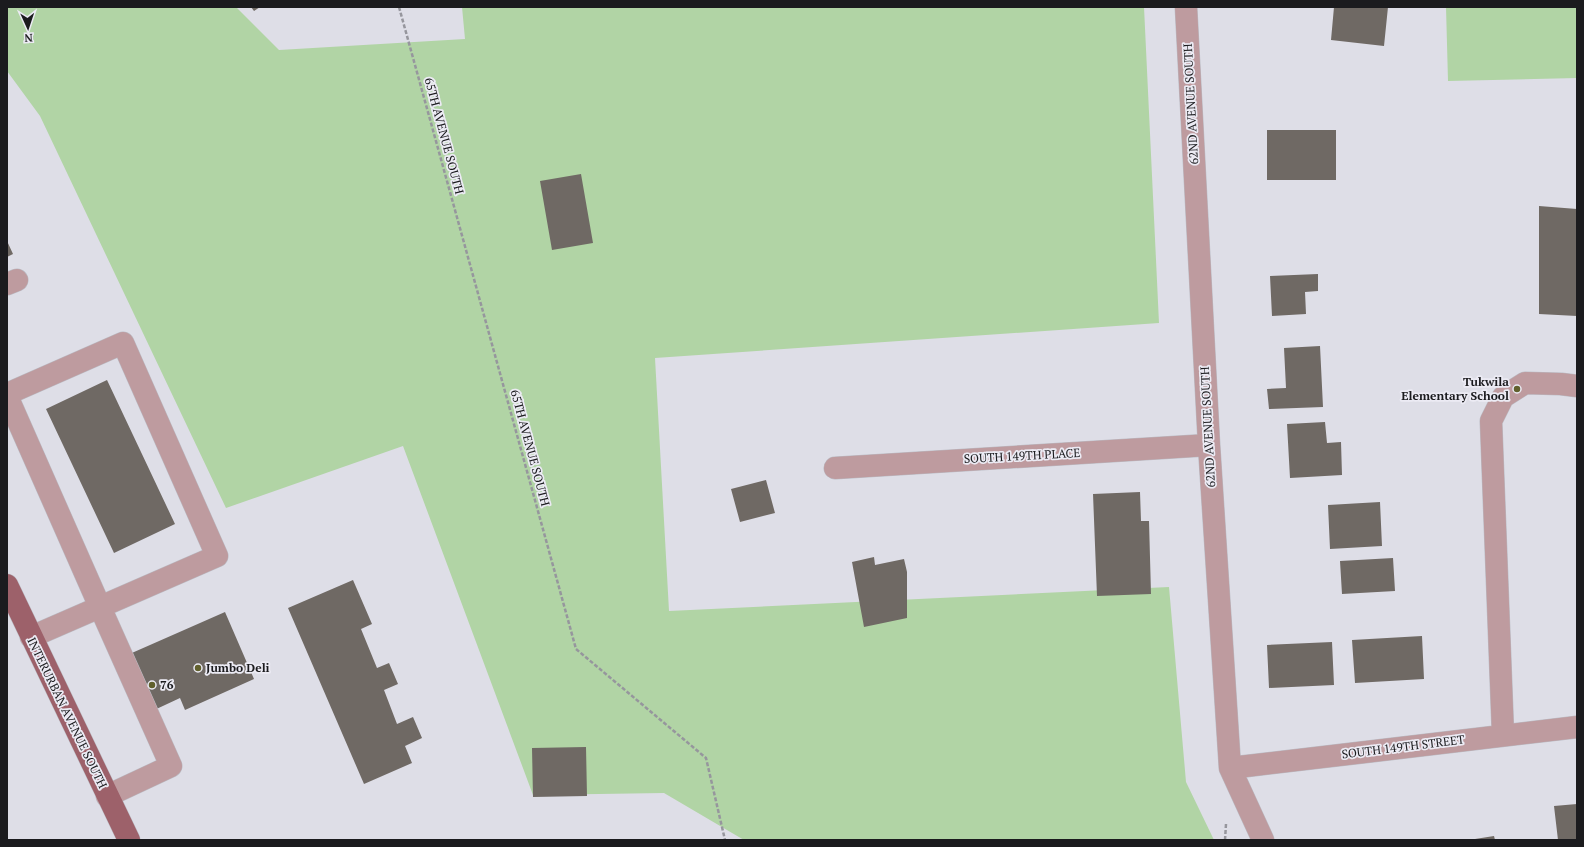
<svg xmlns="http://www.w3.org/2000/svg" width="1584" height="847" font-family="'PT Serif',serif">
	<rect width="100%" height="100%" fill="#dedee7"/>
	<!-- green -->
	<path fill="#b1d4a5" d="M7,7H236L279,50L465,39L462,7H1144L1159,323L655,358L669,611L1169,587L1186,782L1214,840H744L664,793L533,795L403,446L226,508L40,116L7,71Z
		M1446,7H1577V78L1448,81Z"/>
	<!-- building -->
	<path fill="#6f6964" d="M251,7H260L254,11Z
		M1334,7H1388L1384,46L1331,40Z
		M1267,130H1336V180H1267Z
		M581,174L593,243L552,250L540,181Z
		M1539,206L1577,209V316L1539,314Z
		M7,241L13,254L7,257Z
		M1318,274V291L1305,292L1306,314L1272,316L1270,276Z
		M1320,346L1323,407L1269,409L1267,389L1286,388L1284,348Z
		M107,380L175,524L114,553L46,409Z
		M1325,422L1327,443L1341,442L1342,475L1290,478L1287,424Z
		M766,480L775,513L740,522L731,489Z
		M1140,492L1141,521H1149L1151,594L1097,596L1093,494Z
		M1380,502L1382,546L1330,549L1328,505Z
		M874,557L875,565L904,559L907,572V618L864,627L852,562Z
		M1393,558L1395,591L1342,594L1340,561Z
		M353,580L372,624L361,629L377,668L389,663L398,684L384,690L397,724L413,717L422,738L405,746L412,763L364,784L288,608Z
		M225,612L254,679L185,710L180,698L150,712L125,656Z
		M1422,636L1424,679L1355,683L1352,640Z
		M1332,642L1334,685L1269,688L1267,645Z
		M586,747L587,796L533,797L532,748Z
		M1577,804V840H1558L1554,806Z
		M1494,836L1495,840H1475V839Z"/>
	<g fill="none" stroke-linecap="round" stroke-linejoin="round">
		<defs>
			<path id="minor" d="M1186,7L1209,445L1230,768L1263,840
				M7,284L17,280
				M7,394L123,343L217,556L100,607L171,766L107,796
				M7,396L100,607L31,637
				M835,468L1209,445
				M1503,735L1491,421L1503,397L1525,383L1561,384L1577,386
				M1230,768L1577,727"/>
			<path id="major" d="M7,585L129,840"/>
		</defs>
		<!-- minor casing -->
		<use href="#minor" stroke="#bbbbc3" stroke-width="23"/>
		<!-- major casing -->
		<use href="#major" stroke="#bbbbc3" stroke-width="23"/>
		<!-- path -->
		<path stroke="#96969d" stroke-width="2.5" stroke-dasharray="4 2" stroke-linecap="butt" d="M399,7L576,649L706,758L725,840
			M1225,840L1226,824"/>
		<!-- minor -->
		<use href="#minor" stroke="#be9b9f" stroke-width="22"/>
		<!-- major -->
		<use href="#major" stroke="#9d616a" stroke-width="22"/>
	</g>
	<!-- markers -->
	<g fill="#61602d" stroke="#ecebf4" stroke-width="1.5">
		<circle cx="1517" cy="389" r="4"/>
		<circle cx="198" cy="668" r="4"/>
		<circle cx="152" cy="685" r="4"/>
	</g>
	<g text-anchor="middle" stroke-width="3.5" stroke-linejoin="round" paint-order="stroke">
		<!-- street labels -->
		<g font-size="12" fill="#1b1b1e" stroke="#ecebf4">
			<text transform="translate(1191 104) rotate(-93)" y="4">62ND AVENUE SOUTH</text>
			<text transform="translate(444 136) rotate(75)" y="4">65TH AVENUE SOUTH</text>
			<text transform="translate(1208 427) rotate(-93)" y="4">62ND AVENUE SOUTH</text>
			<text transform="translate(530 448) rotate(75)" y="4">65TH AVENUE SOUTH</text>
			<text transform="translate(1022 456) rotate(-3)" y="4">SOUTH 149TH PLACE</text>
			<text transform="translate(67 713) rotate(64)" y="4">INTERURBAN AVENUE SOUTH</text>
			<text transform="translate(1403 747) rotate(-7)" y="4">SOUTH 149TH STREET</text>
		</g>
		<!-- poi labels -->
		<g font-size="12" font-weight="bold" fill="#1b1b1e" stroke="#ecebf4" text-anchor="start">
			<text x="1509" y="386" text-anchor="end">Tukwila<tspan x="1509" dy="14">Elementary School</tspan></text>
			<text x="206" y="672">Jumbo Deli</text>
			<text x="160" y="689">76</text>
		</g>
	</g>
	<!-- border -->
	<rect width="1584" height="847" fill="none" stroke="#1b1b1e" stroke-width="16"/>
	<!-- north arrow -->
	<g transform="translate(28 28) rotate(177)" stroke="#ecebf4" stroke-width="3" paint-order="stroke">
	<path d="M0-3L7 15L0 10L-7 15Z" fill="#1b1b1e"/>
	<text y="-6" font-size="11" font-weight="bold" text-anchor="middle" fill="#1b1b1e">N</text>
	</g>
</svg>
